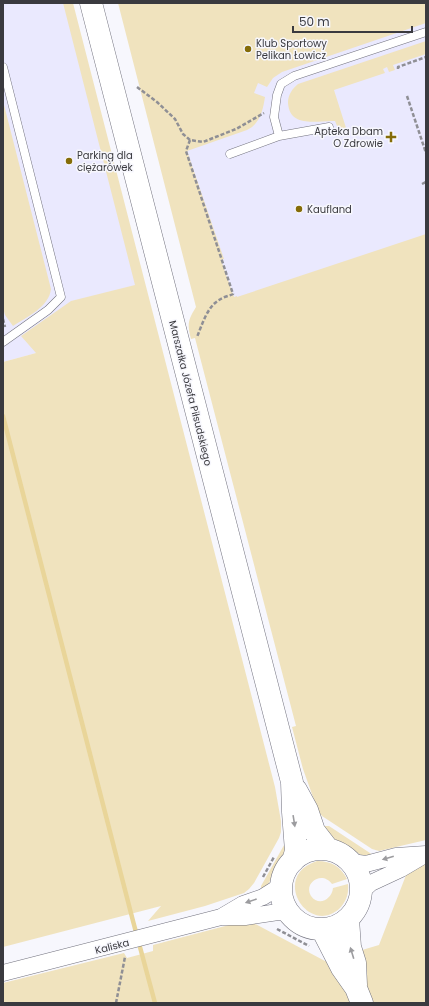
<svg xmlns="http://www.w3.org/2000/svg" width="429" height="1006" font-family="Poppins,sans-serif">
	<rect width="100%" height="100%" fill="#f7f7fd"/>
	<!-- built -->
	<path fill="#eae9fe" d="M3,3H70L152,322L3,362Z
		M426,20V240L209,313L156,110Z"/>
	<!-- green -->
	<path fill="#f0e3be" d="M63,3H73L275,787L281,821V832L279,838L254,883L249,889L244,893L205,906L148,921L161,906L3,947V362L36,353L21,336L71,301L135,285Z
		M118,3H426V23L282,72L273,78L267,87L258,83L254,93L265,97C263,110 260,124 247,130L187,151L224,259L221,260L234,297L237,296V297L426,234V840L379,851L372,849L322,816L318,811L303,769L292,727L296,726L195,338L191,339C187,324 188,320 196,307Z
		M426,41V54L393,65L395,70L389,72L387,67L383,69L385,73L334,90L347,131L340,133L335,121C318,120 290,129 288,103C288,95 292,89 298,84Z
		M3,101L51,289C49,307 27,317 13,326L5,315L3,308Z
		M323,826H329L373,855L369,856L361,855L346,846L334,841Z
		M288,838L286,854L280,863L272,878L268,884L261,890V886Z
		M317,861C332,861 341,867 347,879L332,884C322,870 303,883 311,896C319,907 332,899 333,888L348,884C349,894 346,902 339,909C308,936 270,876 317,861Z
		M426,864V1003H3V983L124,953L127,958L153,951V945L248,920L325,961L379,945L408,870Z"/>
	<g fill="none" stroke-linecap="round" stroke-linejoin="round">
		<!-- stream -->
		<path stroke="#e9d599" stroke-width="4.5" d="M3,416L133,921L155,1003"/>
		<defs>
			<path id="lane" d="M3,67L61,297L48,310L3,342
				M279,136L329,127
				M230,154L279,136L274,117L277,95L281,84L294,76L426,32"/>
			<path id="street" d="M351,862L366,864L396,856L426,854
				M361,892L371,883L401,869L423,856
				M221,917L243,904L263,897L282,885
				M3,973L221,917H245L278,912L289,913"/>
			<path id="secondary" d="M91,3L292,782L293,812L296,851L293,861
				M296,790L307,810L314,831L328,849
				M281 889a40 40 0 1 1 80 0a40 40 0 1 1-80 0Z
				M348,919L350,947L355,963L356,985
				M322,929L342,968L356,988L362,1003"/>
		</defs>
		<!-- lane casing -->
		<use href="#lane" stroke="#73737f" stroke-width="9"/>
		<!-- street casing -->
		<use href="#street" stroke="#73737f" stroke-width="17"/>
		<!-- secondary casing -->
		<use href="#secondary" stroke="#73737f" stroke-width="23"/>
		<!-- path -->
		<path stroke="#8f8f95" stroke-width="2.5" stroke-dasharray="4 2" stroke-linecap="butt" d="M398,69V67L426,57
			M137,87L157,102L175,119L183,134L190,140L203,142L236,129L264,113
			M407,96L426,153
			M190,140L186,151L233,294C229,296 223,297 219,300C207,307 202,325 197,337
			M422,184L426,182
			M3,319L5,327
			M263,877L274,857
			M277,929L309,946
			M116,1003L125,957"/>
		<!-- lane -->
		<use href="#lane" stroke="#fff" stroke-width="8"/>
		<!-- street -->
		<use href="#street" stroke="#fff" stroke-width="16"/>
		<!-- secondary -->
		<use href="#secondary" stroke="#fff" stroke-width="22"/>
	</g>
	<!-- one-way arrows -->
	<defs><path id="oneway-solid" d="M-6-.8H1V-3.2L6.5 0L1 3.2V.8H-6Z"/></defs>
	<g fill="#9c9c9f">
		<use href="#oneway-solid" transform="translate(294 821) rotate(81)"/>
		<use href="#oneway-solid" transform="translate(388 858) rotate(164)"/>
		<use href="#oneway-solid" transform="translate(251 901) rotate(161)"/>
		<use href="#oneway-solid" transform="translate(352 953) rotate(-107)"/>
	</g>
	<!-- markers -->
	<g fill="#856c08" stroke="#f7f7fd" stroke-width="1.5">
		<circle cx="248" cy="49" r="4"/>
		<path d="M389 131h4v4h4v4h-4v4h-4v-4h-4v-4h4z"/>
		<circle cx="69" cy="161" r="4"/>
		<circle cx="299" cy="209" r="4"/>
	</g>
	<g text-anchor="middle" stroke-width="3" stroke-linejoin="round" paint-order="stroke">
		<!-- poi labels -->
		<g font-size="10" fill="#3a3a3f" stroke="#f7f7fd" text-anchor="start">
			<text x="256" y="47">Klub Sportowy<tspan x="256" dy="12">Pelikan Łowicz</tspan></text>
			<text x="383" y="135" text-anchor="end">Apteka Dbam<tspan x="383" dy="12">O Zdrowie</tspan></text>
			<text x="77" y="159">Parking dla<tspan x="77" dy="12">ciężarówek</tspan></text>
			<text x="307" y="213">Kaufland</text>
		</g>
		<!-- street labels -->
		<g font-size="10" fill="#3a3a3f" stroke="#f7f7fd">
			<text transform="translate(191 393) rotate(76)" y="4">Marszałka Józefa Piłsudskiego</text>
			<text transform="translate(112 946) rotate(-14)" y="4">Kaliska</text>
		</g>
	</g>
	<!-- border -->
	<rect width="429" height="1006" fill="none" stroke="#3a3a3f" stroke-width="8"/>
	<!-- scale -->
	<path d="M293 26v6h119v-6" fill="none" stroke="#3a3a3f" stroke-width="2"/>
	<text x="299" y="26" font-size="12" fill="#3a3a3f" stroke="#f7f7fd" stroke-width="3" paint-order="stroke">50 m</text>
</svg>
